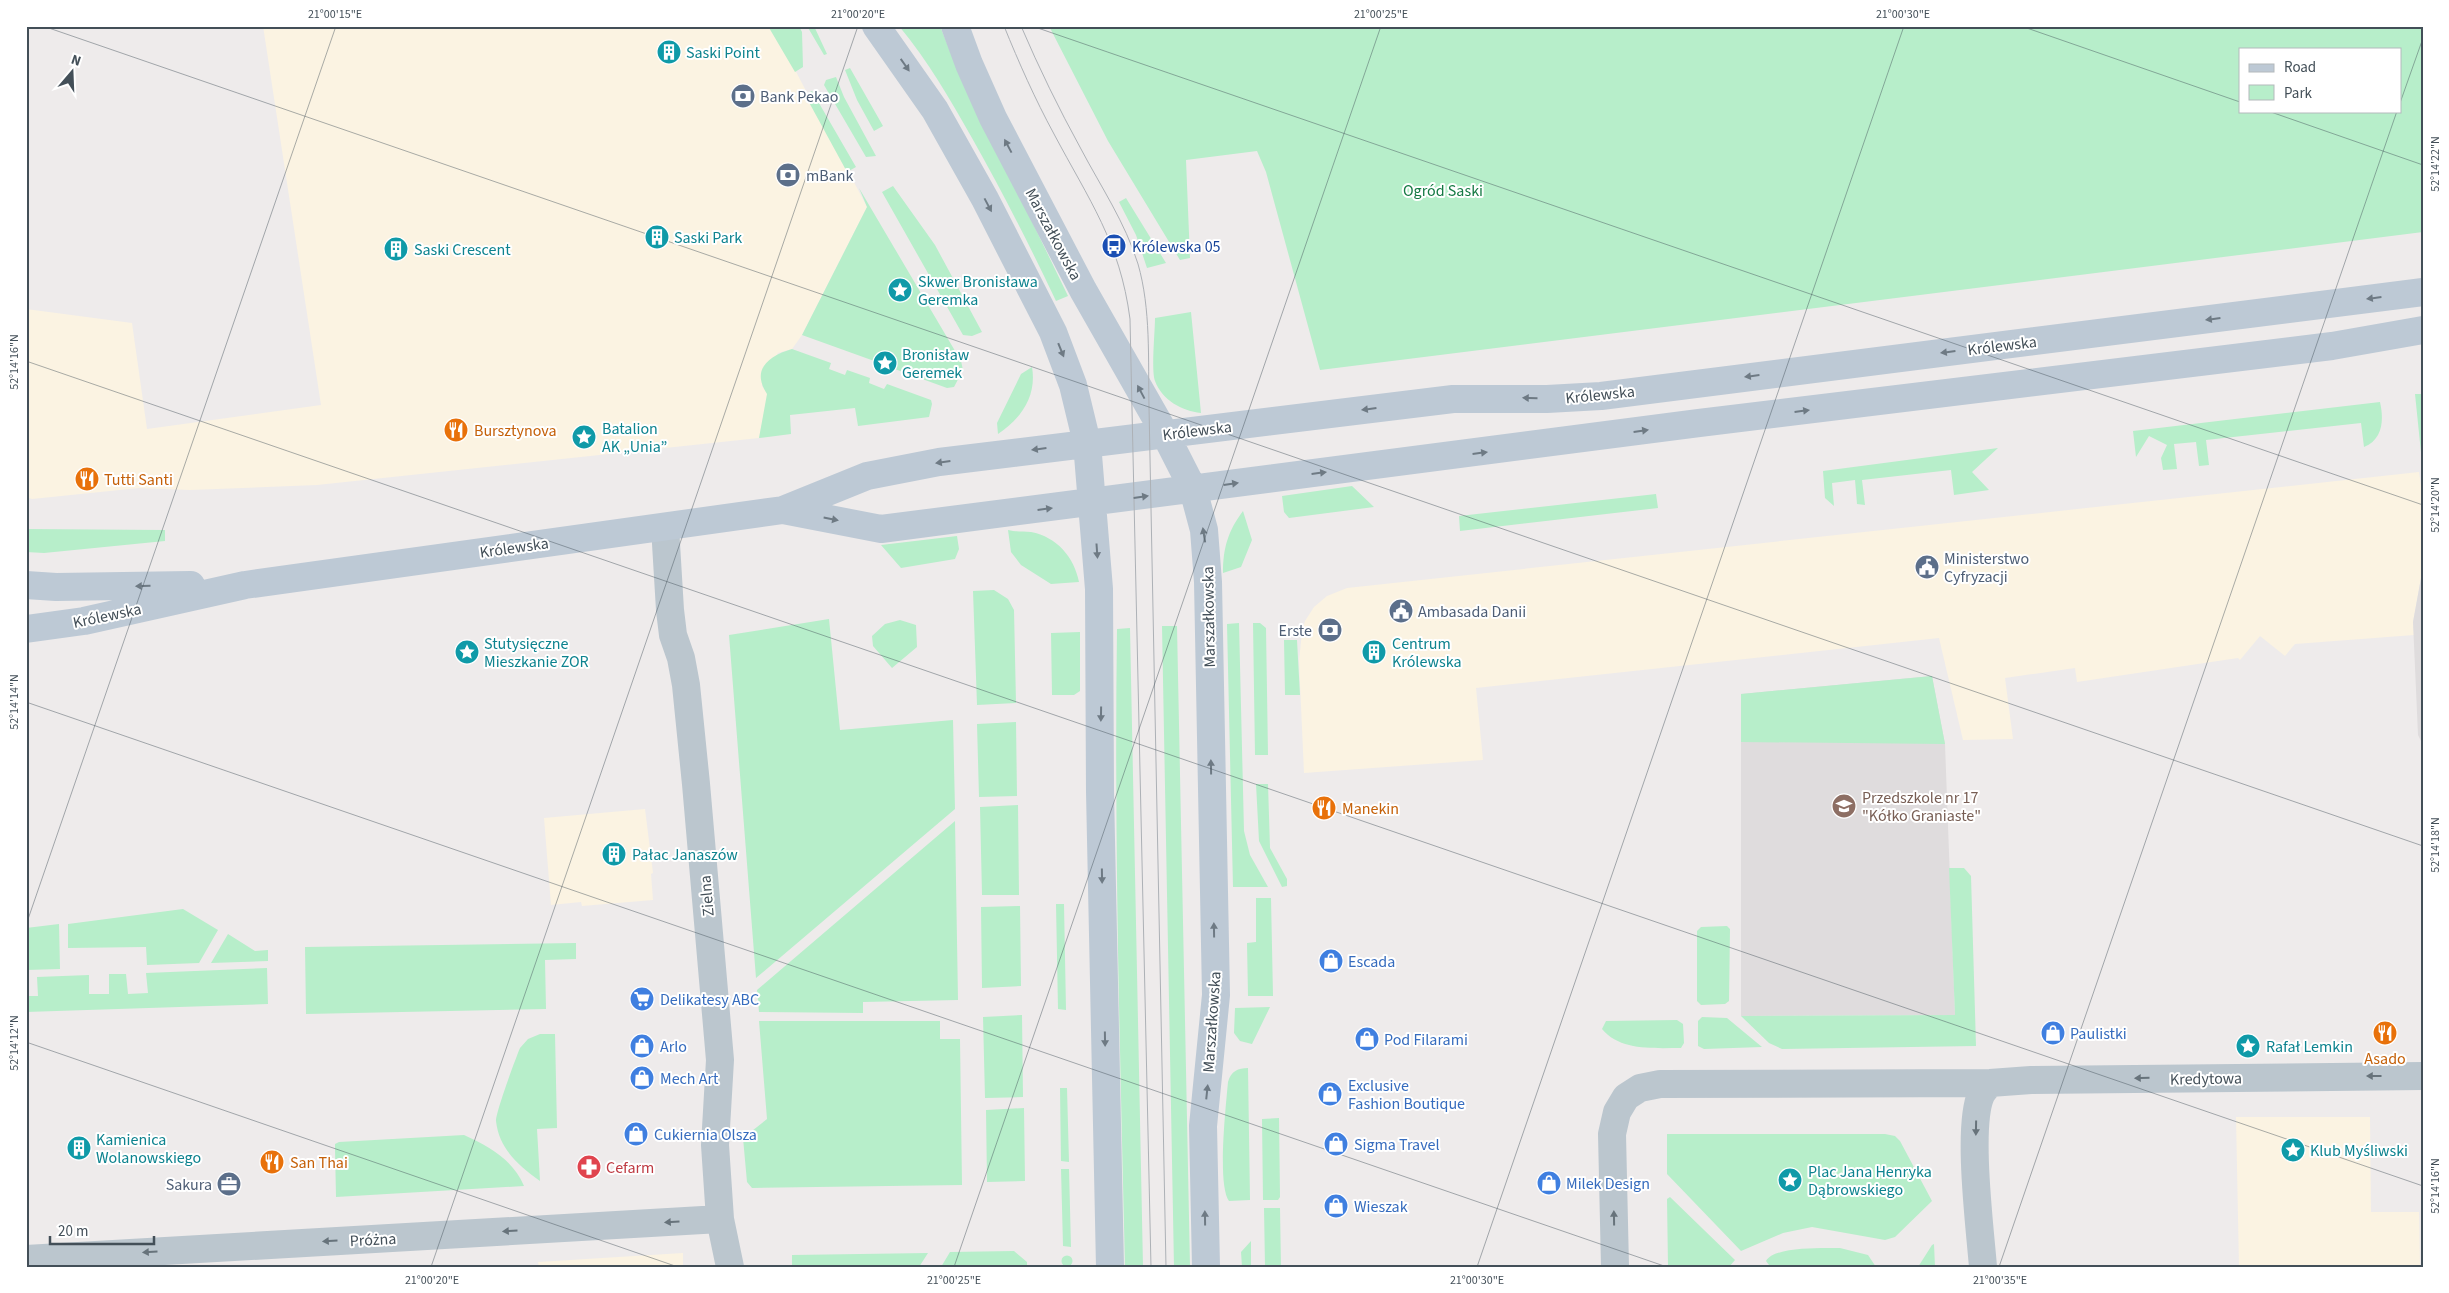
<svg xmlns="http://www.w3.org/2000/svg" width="2449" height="1293" font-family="'Source Sans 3',sans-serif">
	<rect width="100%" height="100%" fill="#eeebeb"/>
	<!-- commercial -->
	<path fill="#fbf3e2" d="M263,26H772L867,207L802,335L792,349L778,353L762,386L768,394L759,438L317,485L190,490L139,488L32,499L26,497V309L132,323L147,429L321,405Z
		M2419,472L2423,499V567L2413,622L2414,635L2295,644L2285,656L2260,636L2240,660L2238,658L2077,682L2075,668L2005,678L2013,739L1963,740L1939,638L1476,688L1483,760L1304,773L1299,661L1302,632L1305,621L1314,607L1327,596L1347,588Z
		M645,809L653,873L651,874L653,900L582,906L581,902L551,905L544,818Z
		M2236,1117H2370L2371,1212H2419L2420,1267H2239Z
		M683,1253V1267H539L538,1262Z"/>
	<!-- education -->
	<path fill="#dfdcdd" d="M2423,567V745L2418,735L2413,622Z
		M1932,676L1945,744L1955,1015L1741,1016V694Z"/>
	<!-- green -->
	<path fill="#b7eeca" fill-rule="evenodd" d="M768,26H799L802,32L803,67L795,72Z
		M807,26H814L827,54L824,55Z
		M899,26H940L952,56L1068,296L1056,301C1030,246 1002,191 972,138C950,99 928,61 899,26Z
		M1049,26H2423V232L1320,370L1266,172L1257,151L1186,160L1190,258L1180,260L1108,141ZM2240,49H2400V111H2240Z
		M850,68L883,126L874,131L857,100L845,70Z
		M836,77L844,97L876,156L866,157L824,85L826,80Z
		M812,91L856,167L847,172L805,95Z
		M893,186L935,245L982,332L972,336L963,335L882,192Z
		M859,188L961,361L963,370L954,387L947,388L892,368L894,361L880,355L877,362L802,335L867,207Z
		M1126,198L1166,263L1147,268L1136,235L1119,202Z
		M1191,312L1201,413C1182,411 1162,400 1155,381C1151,370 1155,332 1155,318Z
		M792,349L831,363L829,369L845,375L847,370L870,378L869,383L884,389L887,384L931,400L932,404L929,417L858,426L855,408L790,415L791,434L759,438L767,394C751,370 768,356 792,349Z
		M1032,367C1037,396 1021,419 998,434L997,423L1021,374Z
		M2415,394H2421L2423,472Z
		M2380,402C2384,420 2383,439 2364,447L2361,423L2206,440L2209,465L2199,466L2196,442L2174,444L2177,469L2163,470L2161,458L2167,445L2149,436L2136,457L2133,431Z
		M1998,448L1972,472L1989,490L1954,495L1951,470L1862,480L1865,505L1857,504L1855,480L1832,483L1834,506L1825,498L1823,471Z
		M1352,486L1374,507L1289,518L1284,512L1282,496Z
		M1656,494L1658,508L1460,531L1459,516Z
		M1243,511L1252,540L1241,567L1223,573C1223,548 1228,531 1243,511Z
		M26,529L165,530V541L44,553L26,552Z
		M1008,530C1016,532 1023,531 1031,532C1057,537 1074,557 1079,582L1051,584L1021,565L1011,552Z
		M957,536L959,549L955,559L901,568L881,545Z
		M994,590L1008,599L1014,610L1016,703L977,705L973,591Z
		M829,619L840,730L953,720L955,809L756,978L729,635Z
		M900,620L916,625L917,647L892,668L873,646L872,636L885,624Z
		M1239,623L1244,831L1250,855L1268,887H1233L1227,624Z
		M1253,623H1260L1266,628L1268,755H1255Z
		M1162,626H1177L1190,1267H1174Z
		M1130,628L1143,1267H1125C1120,1054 1114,841 1117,629Z
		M1080,632V691L1074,695H1052L1051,633Z
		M1284,640H1297L1300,695H1285Z
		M1932,676L1945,744L1741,742V694Z
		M1016,722L1017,796L979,797L977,724Z
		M1256,784H1268L1270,848L1287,879V886L1282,887L1259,841Z
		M1018,805L1019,895H982L980,807Z
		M955,821L958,1000L863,1002V1013L759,1012L757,990Z
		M1949,868H1964L1971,876L1976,1046L1782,1049L1769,1043L1741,1016L1955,1015Z
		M1256,898H1271L1273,996H1248L1247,943L1256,942Z
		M1056,904H1064L1066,1010L1058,1009Z
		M1020,906L1021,986L982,988L981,907Z
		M183,909L218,930L199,963L147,965L146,947L68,948V924Z
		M59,924L60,969L26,970V928Z
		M1727,926L1730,929L1729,1001L1725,1004L1701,1005L1697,1001V931L1701,927Z
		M228,934L255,951L268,950V961L211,963Z
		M576,943V959L545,960L546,1009L306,1014L305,947Z
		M267,968L268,1004L26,1012V996H38L37,977L89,975V994H109V974H126L128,994L148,993L146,973Z
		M1270,1007L1252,1044L1240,1041L1234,1033L1235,1008Z
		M1022,1015L1023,1097L985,1098L983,1017Z
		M1702,1017L1727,1018L1762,1047L1704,1049L1698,1046V1021Z
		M1677,1020L1683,1024L1684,1043L1681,1048C1654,1048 1620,1051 1602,1029L1606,1021Z
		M759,1021H940V1039H960L962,1185L752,1188L747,1182L743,1138L767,1119Z
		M540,1034H555L557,1128L537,1129L540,1181C519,1166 499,1149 496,1121C496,1112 515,1060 520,1048L528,1039Z
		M1248,1068L1250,1200L1229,1201C1217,1185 1226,1105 1228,1082C1231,1071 1238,1068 1248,1068Z
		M1060,1088H1067L1069,1162L1061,1161Z
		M1024,1108L1025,1181L987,1182L986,1110Z
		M1279,1118L1280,1197L1278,1200H1263L1262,1119Z
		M1667,1134H1885L1895,1136L1900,1141L1932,1201L1895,1237L1885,1240L1812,1227L1783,1233L1741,1251L1667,1174Z
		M464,1135C489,1146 513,1160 524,1186L336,1197L335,1149V1144L339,1142Z
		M1061,1169H1069L1071,1247L1063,1246Z
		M1670,1197L1735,1260L1729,1267H1668L1667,1199Z
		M1264,1208H1280L1281,1267H1265Z
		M1251,1241V1267H1242L1241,1252Z
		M1934,1244L1935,1267H1918L1932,1245Z
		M1840,1248L1868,1255L1876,1267H1777L1769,1265L1766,1261C1774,1246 1825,1248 1840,1248Z
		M1014,1251L1027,1262V1267H941L950,1252Z
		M928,1253L919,1267H792V1255Z
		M1061.5 1261a5.5 5.5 0 1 1 11 0a5.5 5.5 0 1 1-11 0Z"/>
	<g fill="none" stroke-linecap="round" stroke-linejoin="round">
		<!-- street -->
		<path stroke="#bbc6ce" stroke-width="28" d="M665,527L670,610L673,635L681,658L686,685L696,784L720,1060L715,1145L720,1219L730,1267
			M26,1259L720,1219
			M1615,1267L1612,1134L1617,1112L1626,1097L1640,1088L1660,1084L1990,1083L2031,1080L2423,1076
			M1983,1267C1980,1229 1967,1126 1981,1095C1983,1091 1987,1087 1990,1083"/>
		<!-- secondary -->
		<path stroke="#bdc9d5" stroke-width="28" d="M876,26L935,110L985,199L1053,332L1073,385L1087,443L1099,589L1100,792L1110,1267
			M955,26L969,64L993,118L1083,290L1165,434L1193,489L1204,530L1208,582L1216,995L1203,1126L1206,1267
			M783,510L881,529L1699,423L2332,346L2423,330
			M26,585L56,587L191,585
			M26,629L84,621L245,585L783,510L867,476L939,462L1453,399H1547L1601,396L2423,292"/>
		<!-- tram -->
		<path stroke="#adb1b6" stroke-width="1" d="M1004,26C1019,63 1035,99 1054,134C1089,200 1120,242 1130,319L1151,1267
			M1021,26C1039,68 1059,109 1081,149C1101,187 1125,222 1138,264C1151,309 1148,360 1149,407L1166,1267"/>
	</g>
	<!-- one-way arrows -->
	<defs><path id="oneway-solid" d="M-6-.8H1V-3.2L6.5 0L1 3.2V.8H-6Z" transform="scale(1.25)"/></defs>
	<g fill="#6e7a84">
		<use href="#oneway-solid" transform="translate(905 65) rotate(55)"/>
		<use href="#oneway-solid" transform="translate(1008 146) rotate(-118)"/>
		<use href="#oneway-solid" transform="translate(988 205) rotate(62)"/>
		<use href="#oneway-solid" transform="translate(2374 298) rotate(173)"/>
		<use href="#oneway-solid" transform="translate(2213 319) rotate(173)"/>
		<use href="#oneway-solid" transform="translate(1061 350) rotate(68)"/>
		<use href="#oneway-solid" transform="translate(1948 352) rotate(173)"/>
		<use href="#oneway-solid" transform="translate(1752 376) rotate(173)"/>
		<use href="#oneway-solid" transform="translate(1141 392) rotate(-118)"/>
		<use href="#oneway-solid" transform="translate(1530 398) rotate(-179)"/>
		<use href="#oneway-solid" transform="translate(1369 409) rotate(173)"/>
		<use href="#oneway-solid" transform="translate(1802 411) rotate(-7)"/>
		<use href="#oneway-solid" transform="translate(1641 431) rotate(-8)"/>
		<use href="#oneway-solid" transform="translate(1039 449) rotate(173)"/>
		<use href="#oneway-solid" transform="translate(1480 453) rotate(-7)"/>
		<use href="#oneway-solid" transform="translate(943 462) rotate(172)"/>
		<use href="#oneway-solid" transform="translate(1319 473) rotate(-7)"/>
		<use href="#oneway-solid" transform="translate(1231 484) rotate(-8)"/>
		<use href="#oneway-solid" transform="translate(1141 497) rotate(-8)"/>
		<use href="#oneway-solid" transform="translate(1045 509) rotate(-7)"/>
		<use href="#oneway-solid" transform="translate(831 519) rotate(11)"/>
		<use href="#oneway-solid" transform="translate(1204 535) rotate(-99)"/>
		<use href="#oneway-solid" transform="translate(1097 551) rotate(86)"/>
		<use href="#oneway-solid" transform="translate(143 586) rotate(179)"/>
		<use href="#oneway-solid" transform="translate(1101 714) rotate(91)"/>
		<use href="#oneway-solid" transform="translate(1211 767) rotate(-91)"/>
		<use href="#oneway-solid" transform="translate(1102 876) rotate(89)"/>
		<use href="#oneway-solid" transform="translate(1214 930) rotate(-91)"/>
		<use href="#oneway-solid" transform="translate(1105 1039) rotate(89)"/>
		<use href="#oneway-solid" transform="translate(1207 1092) rotate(-84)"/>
		<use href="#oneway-solid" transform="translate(1205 1218) rotate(-91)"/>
	</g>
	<g fill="#67737b">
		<use href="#oneway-solid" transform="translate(2374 1076) rotate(180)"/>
		<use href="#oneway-solid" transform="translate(2142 1078) rotate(179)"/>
		<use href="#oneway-solid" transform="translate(1976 1128) rotate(91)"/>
		<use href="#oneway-solid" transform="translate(1614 1218) rotate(-91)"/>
		<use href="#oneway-solid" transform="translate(672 1222) rotate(176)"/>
		<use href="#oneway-solid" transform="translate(510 1231) rotate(177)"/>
		<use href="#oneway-solid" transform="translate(330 1241) rotate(177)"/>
		<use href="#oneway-solid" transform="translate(150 1252) rotate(177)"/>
	</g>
	<!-- ticks -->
	<path fill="none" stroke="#434f58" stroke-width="1" stroke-opacity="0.45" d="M43,26L2423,846M1032,26L2423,505M2021,26L2240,102M2400,103L2423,38M2268,111L2423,165M26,361L2423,1186M26,702L1667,1267M26,925L336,26M26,1042L678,1267M431,1267L858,26M954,1267L1381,26M1477,1267L1904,26M1999,1267L2397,111"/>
	<!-- icons -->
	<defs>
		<symbol id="building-disc" viewBox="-11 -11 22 22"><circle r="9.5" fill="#0f9aa8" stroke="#fff"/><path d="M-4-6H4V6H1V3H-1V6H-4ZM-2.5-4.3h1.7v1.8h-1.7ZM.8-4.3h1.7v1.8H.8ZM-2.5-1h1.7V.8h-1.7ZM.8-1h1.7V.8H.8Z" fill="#fff"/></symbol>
		<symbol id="bank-disc" viewBox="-11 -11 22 22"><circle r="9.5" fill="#5c6f8a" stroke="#fff"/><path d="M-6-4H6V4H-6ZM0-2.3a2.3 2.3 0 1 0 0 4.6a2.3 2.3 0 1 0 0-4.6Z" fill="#fff"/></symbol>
		<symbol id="bus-disc" viewBox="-11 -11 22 22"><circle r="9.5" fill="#1a4fb4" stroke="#fff"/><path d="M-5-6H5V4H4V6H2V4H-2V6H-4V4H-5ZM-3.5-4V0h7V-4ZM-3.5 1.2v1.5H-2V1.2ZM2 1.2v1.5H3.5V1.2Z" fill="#fff"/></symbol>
		<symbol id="sight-disc" viewBox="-11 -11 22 22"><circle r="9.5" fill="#0f9aa8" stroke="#fff"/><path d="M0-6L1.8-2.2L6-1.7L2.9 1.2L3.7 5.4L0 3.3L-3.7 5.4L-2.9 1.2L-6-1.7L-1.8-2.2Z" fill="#fff"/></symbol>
		<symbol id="restaurant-disc" viewBox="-11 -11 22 22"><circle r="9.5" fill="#e8710a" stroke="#fff"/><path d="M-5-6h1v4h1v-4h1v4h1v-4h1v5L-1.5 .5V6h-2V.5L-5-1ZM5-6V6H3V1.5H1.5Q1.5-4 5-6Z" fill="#fff"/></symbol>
		<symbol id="civic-disc" viewBox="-11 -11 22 22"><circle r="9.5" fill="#5c6f8a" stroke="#fff"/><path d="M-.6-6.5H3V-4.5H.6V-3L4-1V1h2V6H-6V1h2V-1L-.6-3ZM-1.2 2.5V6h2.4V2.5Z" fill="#fff"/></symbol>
		<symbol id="school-disc" viewBox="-11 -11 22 22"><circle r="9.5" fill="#8d6e63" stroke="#fff"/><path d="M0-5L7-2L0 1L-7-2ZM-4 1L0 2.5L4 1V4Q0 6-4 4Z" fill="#fff"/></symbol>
		<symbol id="shop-disc" viewBox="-11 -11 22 22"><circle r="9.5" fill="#3f7fe0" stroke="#fff"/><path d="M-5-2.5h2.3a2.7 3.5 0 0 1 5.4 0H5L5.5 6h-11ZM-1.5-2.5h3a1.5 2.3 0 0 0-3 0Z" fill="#fff"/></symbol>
		<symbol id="supermarket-disc" viewBox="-11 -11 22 22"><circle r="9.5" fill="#3f7fe0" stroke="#fff"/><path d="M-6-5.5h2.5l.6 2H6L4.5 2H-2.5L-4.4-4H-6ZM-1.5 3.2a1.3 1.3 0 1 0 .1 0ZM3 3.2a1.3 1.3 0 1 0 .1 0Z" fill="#fff"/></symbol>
		<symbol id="pharmacy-disc" viewBox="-11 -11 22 22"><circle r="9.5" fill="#e0444e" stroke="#fff"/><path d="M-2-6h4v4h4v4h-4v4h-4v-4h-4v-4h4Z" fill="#fff"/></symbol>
		<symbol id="office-disc" viewBox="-11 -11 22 22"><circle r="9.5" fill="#5c6f8a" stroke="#fff"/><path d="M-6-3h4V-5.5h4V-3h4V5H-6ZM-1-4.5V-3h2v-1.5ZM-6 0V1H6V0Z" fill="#fff"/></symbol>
	</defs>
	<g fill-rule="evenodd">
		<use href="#building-disc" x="655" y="38" width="28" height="28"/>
		<use href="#bank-disc" x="729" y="82" width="28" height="28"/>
		<use href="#bank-disc" x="774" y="161" width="28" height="28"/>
		<use href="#building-disc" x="643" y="223" width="28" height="28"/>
		<use href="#bus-disc" x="1100" y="232" width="28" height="28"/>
		<use href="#building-disc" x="382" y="235" width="28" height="28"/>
		<use href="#sight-disc" x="886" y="276" width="28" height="28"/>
		<use href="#sight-disc" x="871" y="349" width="28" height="28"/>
		<use href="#restaurant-disc" x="442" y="416" width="28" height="28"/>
		<use href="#sight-disc" x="570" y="423" width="28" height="28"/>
		<use href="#restaurant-disc" x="73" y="465" width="28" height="28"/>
		<use href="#civic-disc" x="1913" y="553" width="28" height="28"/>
		<use href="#civic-disc" x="1387" y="597" width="28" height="28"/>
		<use href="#bank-disc" x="1316" y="616" width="28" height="28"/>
		<use href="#sight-disc" x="453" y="638" width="28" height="28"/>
		<use href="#building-disc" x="1360" y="638" width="28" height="28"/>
		<use href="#school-disc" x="1830" y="792" width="28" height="28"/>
		<use href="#restaurant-disc" x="1310" y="794" width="28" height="28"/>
		<use href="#building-disc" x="600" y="840" width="28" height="28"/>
		<use href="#shop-disc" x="1317" y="947" width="28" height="28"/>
		<use href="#supermarket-disc" x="628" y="985" width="28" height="28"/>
		<use href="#shop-disc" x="2039" y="1019" width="28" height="28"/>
		<use href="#restaurant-disc" x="2371" y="1019" width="28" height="28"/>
		<use href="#shop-disc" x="1353" y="1025" width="28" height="28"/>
		<use href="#shop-disc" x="628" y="1032" width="28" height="28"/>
		<use href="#sight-disc" x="2234" y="1032" width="28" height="28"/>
		<use href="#shop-disc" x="628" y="1064" width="28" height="28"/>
		<use href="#shop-disc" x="1316" y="1080" width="28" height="28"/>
		<use href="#shop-disc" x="622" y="1120" width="28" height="28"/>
		<use href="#shop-disc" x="1322" y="1130" width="28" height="28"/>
		<use href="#building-disc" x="65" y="1134" width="28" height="28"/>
		<use href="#sight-disc" x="2279" y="1136" width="28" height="28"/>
		<use href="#restaurant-disc" x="258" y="1148" width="28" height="28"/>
		<use href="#pharmacy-disc" x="575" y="1153" width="28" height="28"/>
		<use href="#sight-disc" x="1776" y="1166" width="28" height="28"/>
		<use href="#shop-disc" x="1535" y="1169" width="28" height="28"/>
		<use href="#office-disc" x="215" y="1170" width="28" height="28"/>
		<use href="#shop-disc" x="1322" y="1192" width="28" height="28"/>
	</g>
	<g text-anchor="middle" stroke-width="4" stroke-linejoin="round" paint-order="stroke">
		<!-- culture labels -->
		<g font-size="16" fill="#0d838f" stroke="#fff" text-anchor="start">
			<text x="686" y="58">Saski Point</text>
			<text x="674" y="243">Saski Park</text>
			<text x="414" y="255">Saski Crescent</text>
			<text x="918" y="287">Skwer Bronisława<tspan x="918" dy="18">Geremka</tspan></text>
			<text x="902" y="360">Bronisław<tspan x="902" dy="18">Geremek</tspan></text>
			<text x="602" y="434">Batalion<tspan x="602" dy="18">AK „Unia”</tspan></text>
			<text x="484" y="649">Stutysięczne<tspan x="484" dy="18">Mieszkanie ZOR</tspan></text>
			<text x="1392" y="649">Centrum<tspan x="1392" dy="18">Królewska</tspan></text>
			<text x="632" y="860">Pałac Janaszów</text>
			<text x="2266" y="1052">Rafał Lemkin</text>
			<text x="96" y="1145">Kamienica<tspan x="96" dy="18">Wolanowskiego</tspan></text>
			<text x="2310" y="1156">Klub Myśliwski</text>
			<text x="1808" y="1177">Plac Jana Henryka<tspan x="1808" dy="18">Dąbrowskiego</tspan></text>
		</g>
		<!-- service labels -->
		<g font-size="16" fill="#4e5e75" stroke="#fff" text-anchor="start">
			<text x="760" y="102">Bank Pekao</text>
			<text x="806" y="181">mBank</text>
			<text x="1944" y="564">Ministerstwo<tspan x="1944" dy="18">Cyfryzacji</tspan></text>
			<text x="1418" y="617">Ambasada Danii</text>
			<text x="1312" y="636" text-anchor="end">Erste</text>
			<text x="212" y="1190" text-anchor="end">Sakura</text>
		</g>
		<!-- park labels -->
		<g font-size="16" fill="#157943" stroke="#fff">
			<text x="1443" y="196">Ogród Saski</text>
		</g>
		<!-- street labels -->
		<g font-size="16" fill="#434f58" stroke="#fff">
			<text transform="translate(1054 234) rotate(62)" y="6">Marszałkowska</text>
			<text transform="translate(2002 345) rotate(-7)" y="6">Królewska</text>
			<text transform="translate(1600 394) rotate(-6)" y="6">Królewska</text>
			<text transform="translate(1197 430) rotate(-7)" y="6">Królewska</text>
			<text transform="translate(514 547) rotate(-8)" y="6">Królewska</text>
			<text transform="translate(107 615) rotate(-12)" y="6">Królewska</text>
			<text transform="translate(1208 617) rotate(-91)" y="6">Marszałkowska</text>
			<text transform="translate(706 896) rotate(-95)" y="6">Zielna</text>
			<text transform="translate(1211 1022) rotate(-86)" y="6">Marszałkowska</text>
			<text transform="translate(2206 1078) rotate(-1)" y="6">Kredytowa</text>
			<text transform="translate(373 1239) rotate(-3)" y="6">Próżna</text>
		</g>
		<!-- transit labels -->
		<g font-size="16" fill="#164399" stroke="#fff" text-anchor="start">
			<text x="1132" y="252">Królewska 05</text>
		</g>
		<!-- food labels -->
		<g font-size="16" fill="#c56008" stroke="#fff" text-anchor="start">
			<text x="474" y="436">Bursztynova</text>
			<text x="104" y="485">Tutti Santi</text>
			<text x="1342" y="814">Manekin</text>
			<text x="2385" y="1064" text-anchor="middle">Asado</text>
			<text x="290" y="1168">San Thai</text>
		</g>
		<!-- education labels -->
		<g font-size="16" fill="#785e54" stroke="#fff" text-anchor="start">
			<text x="1862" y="803">Przedszkole nr 17<tspan x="1862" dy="18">"Kółko Graniaste"</tspan></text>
		</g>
		<!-- shop labels -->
		<g font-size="16" fill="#366cbe" stroke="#fff" text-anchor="start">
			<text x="1348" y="967">Escada</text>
			<text x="660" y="1005">Delikatesy ABC</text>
			<text x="2070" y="1039">Paulistki</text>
			<text x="1384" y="1045">Pod Filarami</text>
			<text x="660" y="1052">Arlo</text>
			<text x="660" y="1084">Mech Art</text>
			<text x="1348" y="1091">Exclusive<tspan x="1348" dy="18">Fashion Boutique</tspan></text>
			<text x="654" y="1140">Cukiernia Olsza</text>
			<text x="1354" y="1150">Sigma Travel</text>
			<text x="1566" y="1189">Milek Design</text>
			<text x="1354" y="1212">Wieszak</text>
		</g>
		<!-- health labels -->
		<g font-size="16" fill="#be3a42" stroke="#fff" text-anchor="start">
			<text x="606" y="1173">Cefarm</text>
		</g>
	</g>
	<!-- border -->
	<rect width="2449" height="1293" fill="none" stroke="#ffffff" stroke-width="55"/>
	<!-- legend -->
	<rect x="2239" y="48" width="162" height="65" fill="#ffffff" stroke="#b4b9bc"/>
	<rect x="2249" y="64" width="25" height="8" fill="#bdc9d5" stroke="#b4b9bc"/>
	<text x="2284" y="72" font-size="15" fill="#434f58">Road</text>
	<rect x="2249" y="85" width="25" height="15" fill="#b7eeca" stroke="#b4b9bc"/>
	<text x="2284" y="98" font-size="15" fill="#434f58">Park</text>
	<!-- north arrow -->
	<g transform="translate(72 72) rotate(19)" stroke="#ffffff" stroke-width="4" paint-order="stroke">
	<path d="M0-4L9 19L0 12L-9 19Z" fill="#434f58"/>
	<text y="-8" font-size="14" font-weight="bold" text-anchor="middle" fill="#434f58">N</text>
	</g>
	<!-- scale -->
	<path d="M50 1236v8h104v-8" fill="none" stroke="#434f58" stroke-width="2.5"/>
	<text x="58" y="1236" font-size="15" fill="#434f58" stroke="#ffffff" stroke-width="4" paint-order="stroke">20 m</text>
	<rect x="28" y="28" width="2394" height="1238" fill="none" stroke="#434f58" stroke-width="2"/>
	<g font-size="12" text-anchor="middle" fill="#434f58">
		<text x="335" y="18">21°00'15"E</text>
		<text x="858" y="18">21°00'20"E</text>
		<text x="1381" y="18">21°00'25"E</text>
		<text x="1903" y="18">21°00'30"E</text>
		<text transform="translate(2435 164) rotate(-90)" y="4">52°14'22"N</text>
		<text transform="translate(14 362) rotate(-90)" y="4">52°14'16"N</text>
		<text transform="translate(2435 505) rotate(-90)" y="4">52°14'20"N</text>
		<text transform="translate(14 702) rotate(-90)" y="4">52°14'14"N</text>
		<text transform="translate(2435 845) rotate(-90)" y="4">52°14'18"N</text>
		<text transform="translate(14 1043) rotate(-90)" y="4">52°14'12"N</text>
		<text transform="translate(2435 1186) rotate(-90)" y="4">52°14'16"N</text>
		<text x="432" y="1284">21°00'20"E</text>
		<text x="954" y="1284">21°00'25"E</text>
		<text x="1477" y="1284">21°00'30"E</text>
		<text x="2000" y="1284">21°00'35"E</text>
	</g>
</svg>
